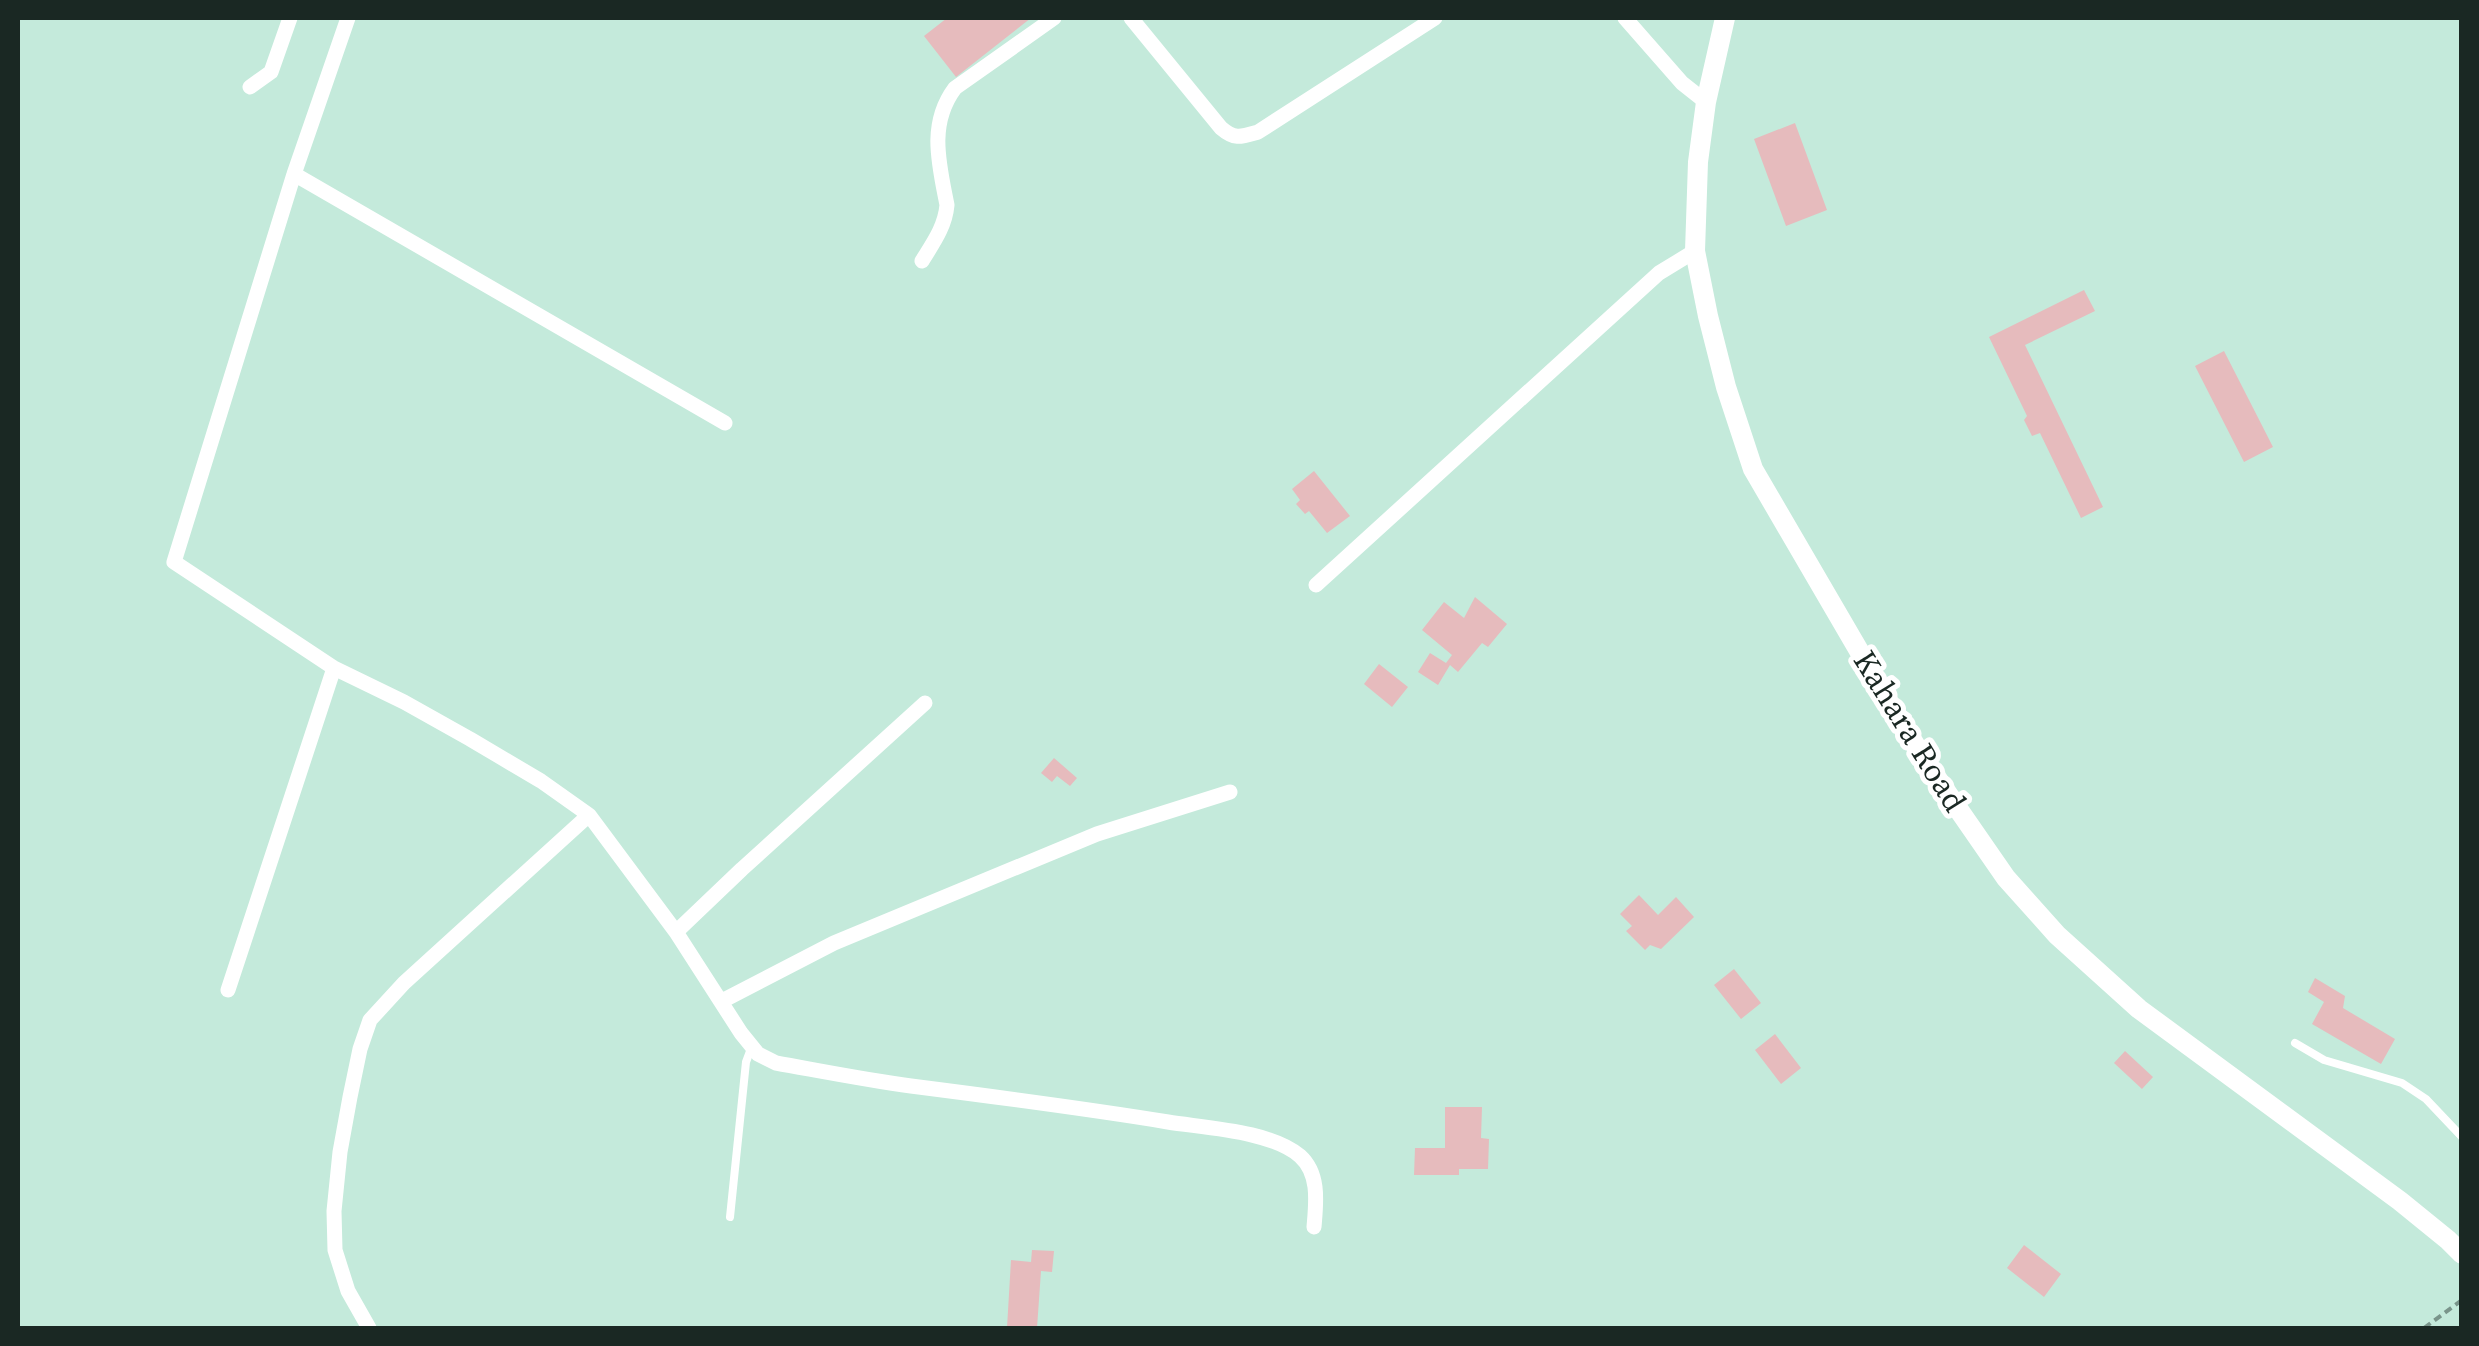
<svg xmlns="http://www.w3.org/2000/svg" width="2479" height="1346" font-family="'Source Serif 4',serif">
	<rect width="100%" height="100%" fill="#c4eadb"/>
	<!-- building -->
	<path fill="#e6bbbd" d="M947,18H1031L956,77L924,36Z
		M1795,123L1827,210L1786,226L1754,139Z
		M2084,290L2095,311L2025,345L2103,507L2081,518L2040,433L2032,436L2024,420L2027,416L1989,337Z
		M2224,351L2273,447L2244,462L2195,366Z
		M1314,471L1350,516L1327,533L1309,511L1305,514L1296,504L1300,500L1292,489Z
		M1475,597L1507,624L1488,647L1482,643L1458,672L1450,665L1438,685L1418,672L1430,653L1446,663L1452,655L1422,630L1444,602L1464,618Z
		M1379,664L1408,687L1392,707L1364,684Z
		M1054,758L1077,778L1070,786L1057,776L1052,782L1041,773Z
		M1639,895L1658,915L1676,897L1694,917L1661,949L1650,945L1645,950L1626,931L1632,926L1620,914Z
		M1734,969L1761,1003L1741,1019L1714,985Z
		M2315,978L2345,996L2343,1008L2395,1039L2381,1064L2312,1024L2324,1002L2308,992Z
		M1775,1034L1801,1068L1781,1084L1755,1050Z
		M2125,1051L2153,1077L2142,1089L2114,1063Z
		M1445,1107H1482L1481,1138L1489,1139L1488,1169H1459V1175H1414L1415,1148H1445Z
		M2024,1245L2061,1274L2044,1297L2007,1268Z
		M1032,1250L1054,1251L1052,1272L1041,1271L1037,1328H1007L1011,1260L1031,1262Z"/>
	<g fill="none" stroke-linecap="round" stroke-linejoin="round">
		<!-- path -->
		<path stroke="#7a958b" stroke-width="4" stroke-dasharray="8 5" stroke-linecap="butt" d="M2424,1328L2462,1300"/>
		<!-- service -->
		<path stroke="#fff" stroke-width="8" d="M2295,1043L2324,1060L2402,1083L2426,1099L2462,1137
			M730,1217L746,1062L752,1046"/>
		<!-- minor -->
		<path stroke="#fff" stroke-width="15" d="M348,18L294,174L174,562L334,668L404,702L470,739L541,781L589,815L676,932L741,1033L758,1054L776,1063C821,1071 866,1080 911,1086C997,1097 1083,1108 1168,1122C1206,1128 1271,1131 1300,1156C1320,1174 1316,1203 1314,1227
			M1131,18L1221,128C1235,140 1241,137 1258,132L1435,18
			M1625,18L1682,83L1706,102
			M250,87L271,72L290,18
			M294,174L725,423
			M922,261C933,243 945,227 947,205C939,164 928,124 955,88L1054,18
			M1316,585L1659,273L1695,251
			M676,932L742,869L925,703
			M228,990L334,668
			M722,1001L834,943L1097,834L1230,792
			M369,1328L348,1291L335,1250L334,1211L340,1152L350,1097L360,1049L370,1020L404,983L589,815"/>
		<!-- tertiary -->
		<path stroke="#fff" stroke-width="20" d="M1725,18L1706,102L1698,162L1695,251L1708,316L1726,387L1753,469L1890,704L1925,761L2006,878L2057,935L2139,1009L2400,1201L2448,1240L2462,1254"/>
	</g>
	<g text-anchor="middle" stroke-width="10" stroke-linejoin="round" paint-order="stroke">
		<!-- street labels -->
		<g font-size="32" fill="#1a2823" stroke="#fff">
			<text transform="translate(1910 731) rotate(58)" y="11">Kahara Road</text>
		</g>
	</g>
	<!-- border -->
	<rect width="2479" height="1346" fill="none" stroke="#1a2823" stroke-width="40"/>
</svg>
